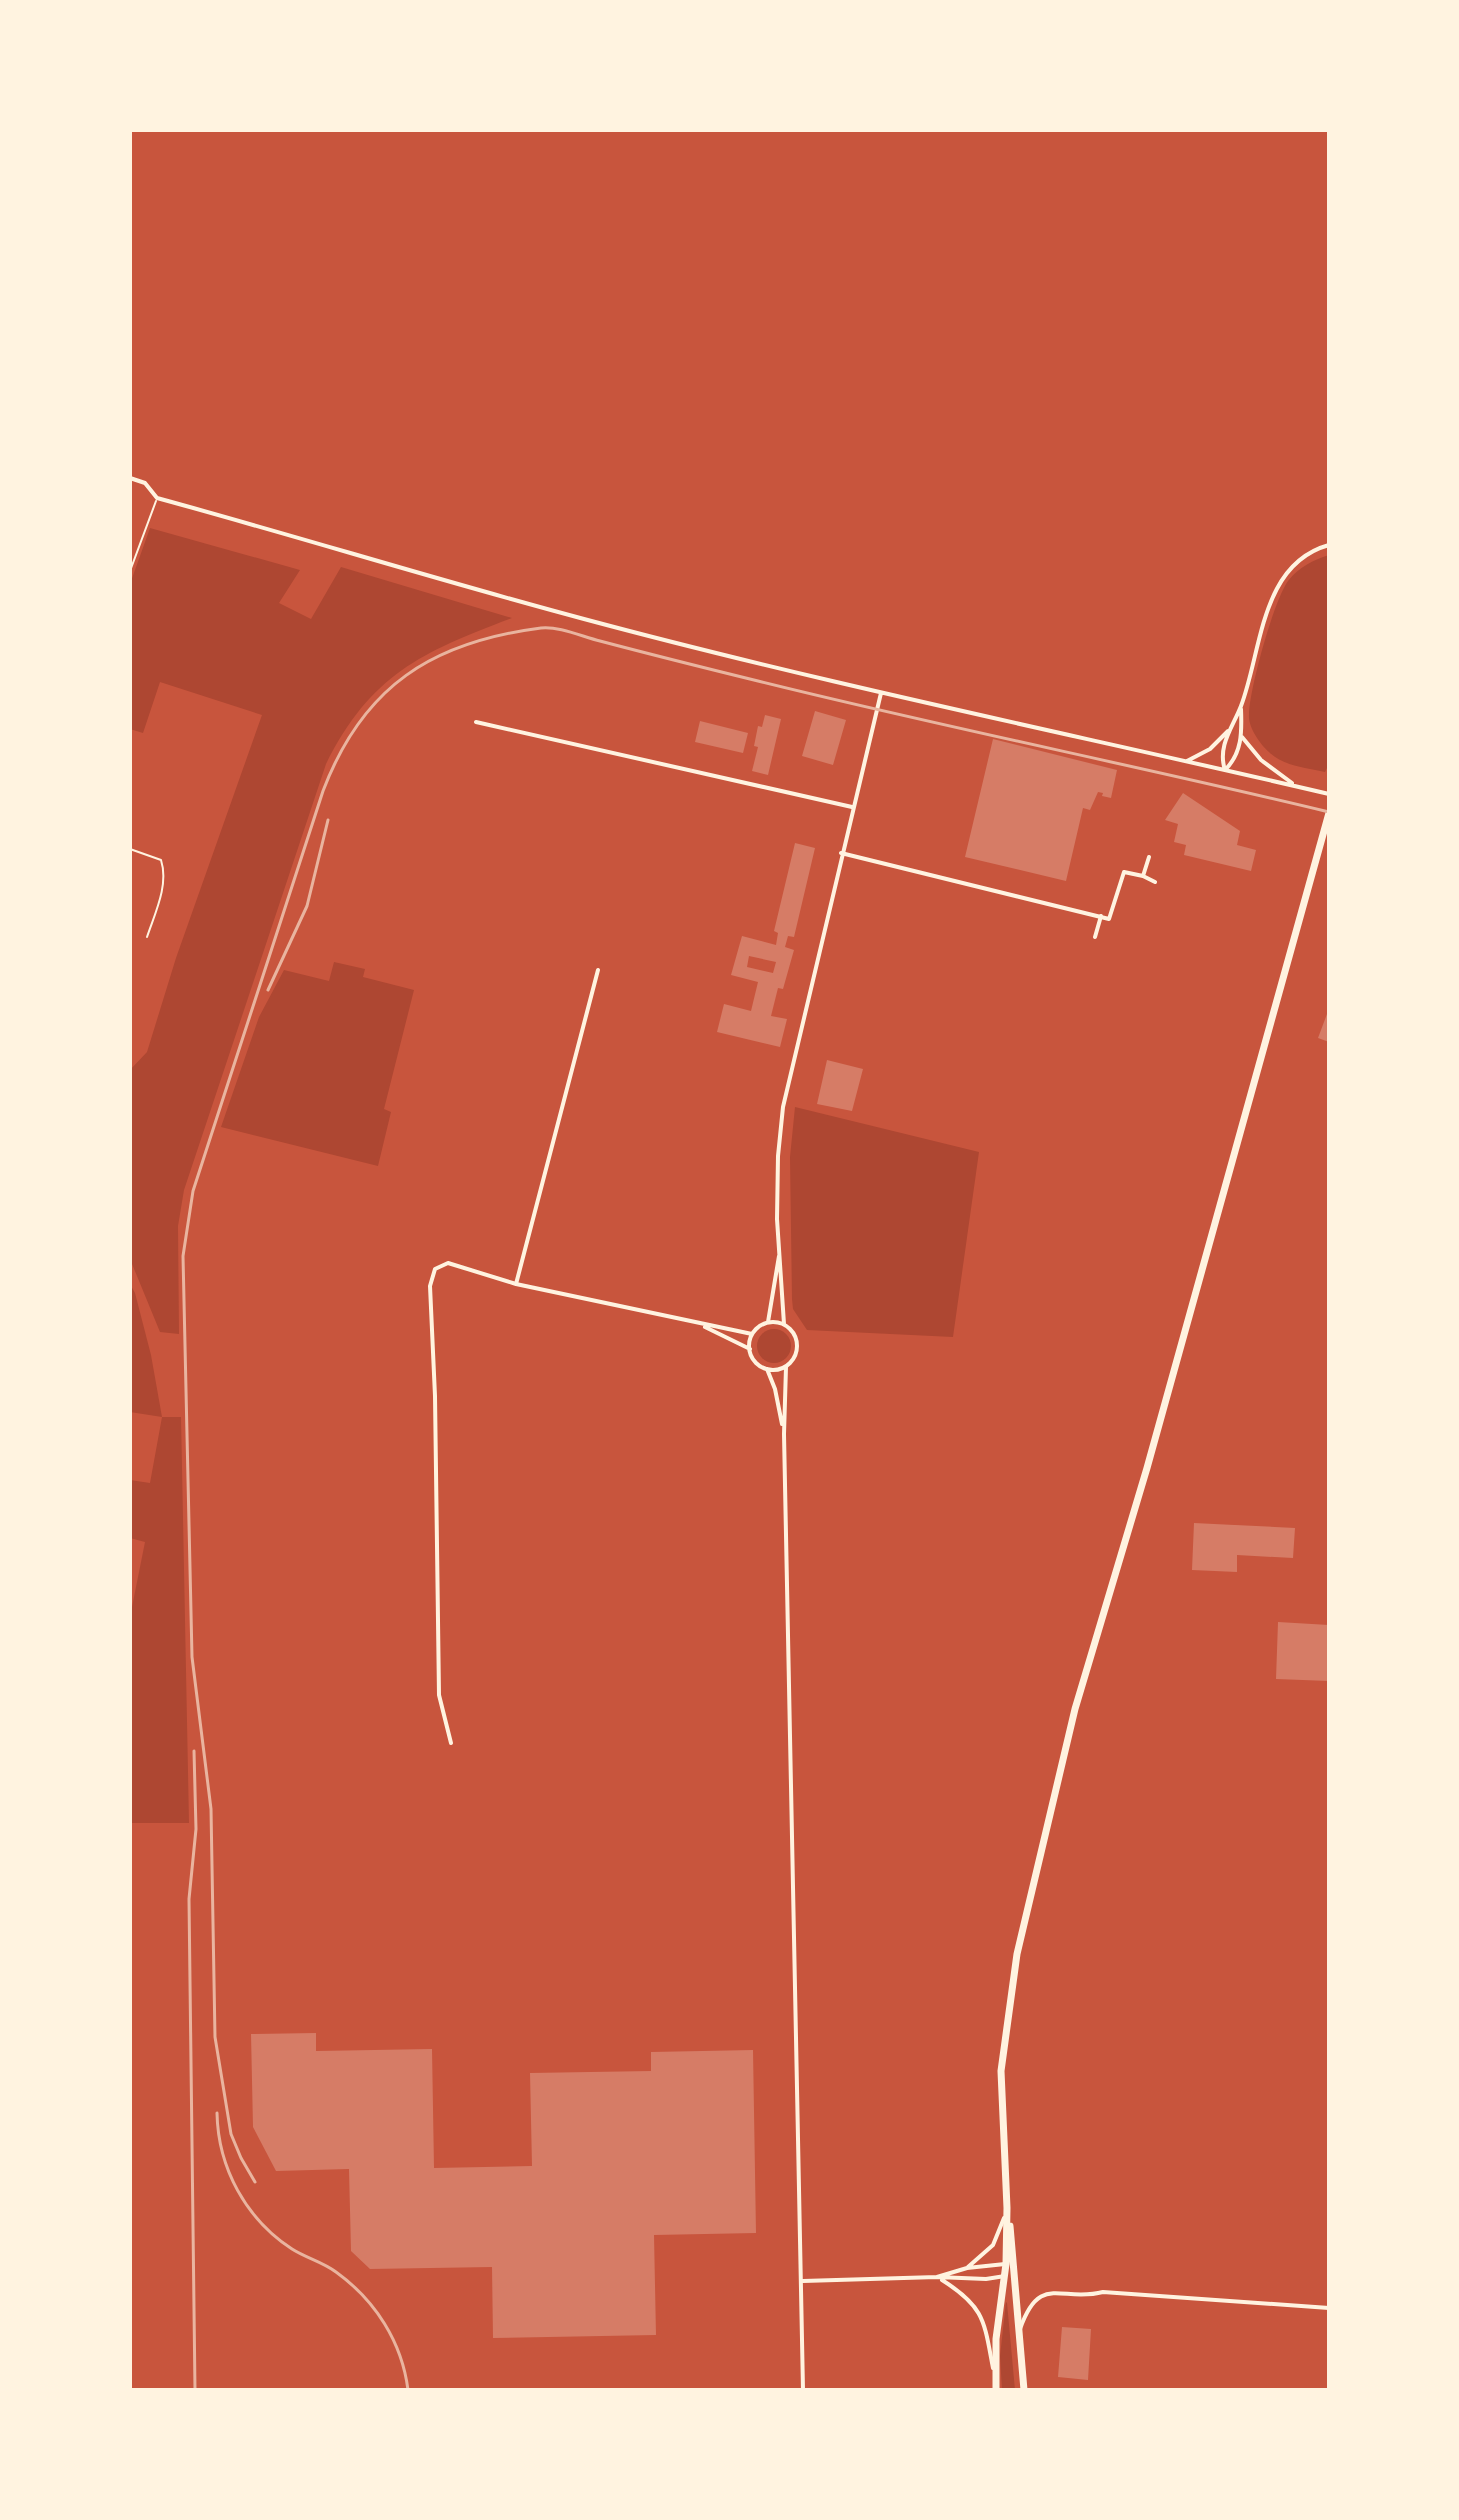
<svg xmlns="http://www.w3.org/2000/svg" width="1459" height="2520" font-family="'Fira Sans Condensed',sans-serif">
	<rect width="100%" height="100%" fill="#c8553d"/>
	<!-- green -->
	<path fill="#ae4732" d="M150,528L300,570L279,603L311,619L341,567L512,618C422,652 371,674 326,764L184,1190L178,1226L179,1334L160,1332L130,1259V1070L147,1052L176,958L262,715L160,682L143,733L130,729V584Z
		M1329,555V764L1325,772C1307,768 1283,766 1269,752C1260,744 1248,727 1249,715C1249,690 1274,600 1288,581C1299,567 1313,560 1329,555Z
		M334,962L365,969L363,977L414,990L384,1109L391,1112L378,1166L221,1127L259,1017L284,970L329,981Z
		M795,1107L979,1152L953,1337L807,1330L793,1309L792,1299L790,1157Z
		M130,1284L135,1293L151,1355L162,1417H181L189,1823H130V1617L145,1542L130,1538V1480L150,1483L162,1417L130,1412Z
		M757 1346a17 17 0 1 1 34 0a17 17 0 1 1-34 0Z
		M1006,2302L1007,2303L1015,2390H1002L1000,2356Z"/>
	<!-- building -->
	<path fill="#d67c66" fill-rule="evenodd" d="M815,711L846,720L833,765L802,756Z
		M765,715L781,719L768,775L752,771L758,747L754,746L758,726L762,727Z
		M700,721L748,733L743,753L695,742Z
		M993,739L1117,770L1111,798L1102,796L1103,793L1098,792L1090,810L1083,808L1066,881L965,857Z
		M1183,793L1240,831L1237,845L1256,850L1251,871L1184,855L1186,845L1174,842L1178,824L1165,820Z
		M795,843L815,848L794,937L788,936L785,947L794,950L783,989L778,988L771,1016L787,1019L780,1047L717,1032L724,1004L751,1011L758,982L731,975L742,936L776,945L778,933L774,931ZM749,956L776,962L773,973L747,967Z
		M1327,1014L1329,1015V1042L1318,1038Z
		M827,1060L863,1069L852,1111L817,1104Z
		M1194,1523L1295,1528L1293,1558L1237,1555V1572L1192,1570Z
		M1278,1622L1329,1625V1681L1276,1679Z
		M316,2033V2051L432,2049L434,2168L532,2166L530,2073L651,2071V2052L753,2050L756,2233L654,2235L656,2335L493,2338L492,2267L370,2269L351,2251L349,2169L276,2171L253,2127L251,2034Z
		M1062,2327L1091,2329L1088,2380L1058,2377Z"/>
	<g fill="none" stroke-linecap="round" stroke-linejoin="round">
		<!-- service -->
		<path stroke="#fff3e0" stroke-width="2" d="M130,571L156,501
			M130,849L161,860C169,885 155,913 147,937"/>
		<!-- minor -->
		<path stroke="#fff3e0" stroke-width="4" d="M130,478L145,483L157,498C300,537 441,581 584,619C830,685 1081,736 1329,794
			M476,722L852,807
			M1242,737L1261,760L1292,783
			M1187,761L1210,749L1228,731
			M1225,770C1217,746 1233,727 1241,706C1262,651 1260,564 1329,545
			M1225,770C1242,753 1242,733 1241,709
			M841,853L1109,919L1124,872L1143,876L1149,857
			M1143,876L1155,882
			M1095,937L1101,916
			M516,1284L598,970
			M768,1322L779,1256
			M749 1346a24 24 0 1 1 48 0a24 24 0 1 1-48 0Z
			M784,1324L777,1219L778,1156L783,1107L881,693
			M705,1327L750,1349
			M786,1367L784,1434L803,2390
			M767,1369L775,1389L782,1424
			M451,1743L439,1695L435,1396L430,1286L435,1269L448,1263L516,1284L752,1334
			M968,2267L993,2245L1004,2218
			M937,2277L967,2268L1005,2264
			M942,2280C985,2307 984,2321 993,2368
			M803,2281L937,2277L986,2279L1005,2276
			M1020,2329C1040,2272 1061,2303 1103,2292L1329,2308"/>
		<!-- primary -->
		<path stroke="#fff3e0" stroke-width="7" d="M1010,2226L1024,2390
			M996,2390V2339L1006,2264L1007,2208L1001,2071L1017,1954L1075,1709L1147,1468L1329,813"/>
		<!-- rail -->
		<path stroke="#e9b49f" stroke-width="3" d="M268,990L307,906L328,820
			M194,1751L196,1829L189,1899L195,2390
			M217,2113C218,2168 246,2219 292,2249C306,2258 323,2262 336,2272C375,2300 402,2342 408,2390
			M255,2182L241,2158L231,2134L215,2037L211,1809L192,1657L183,1256L193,1191L323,791C363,686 432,642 541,628C559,626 583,637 600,641C653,655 705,668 758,681C947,728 1139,766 1329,812"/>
	</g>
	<!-- border -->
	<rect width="1459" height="2520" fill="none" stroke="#fff3e0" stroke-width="264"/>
</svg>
